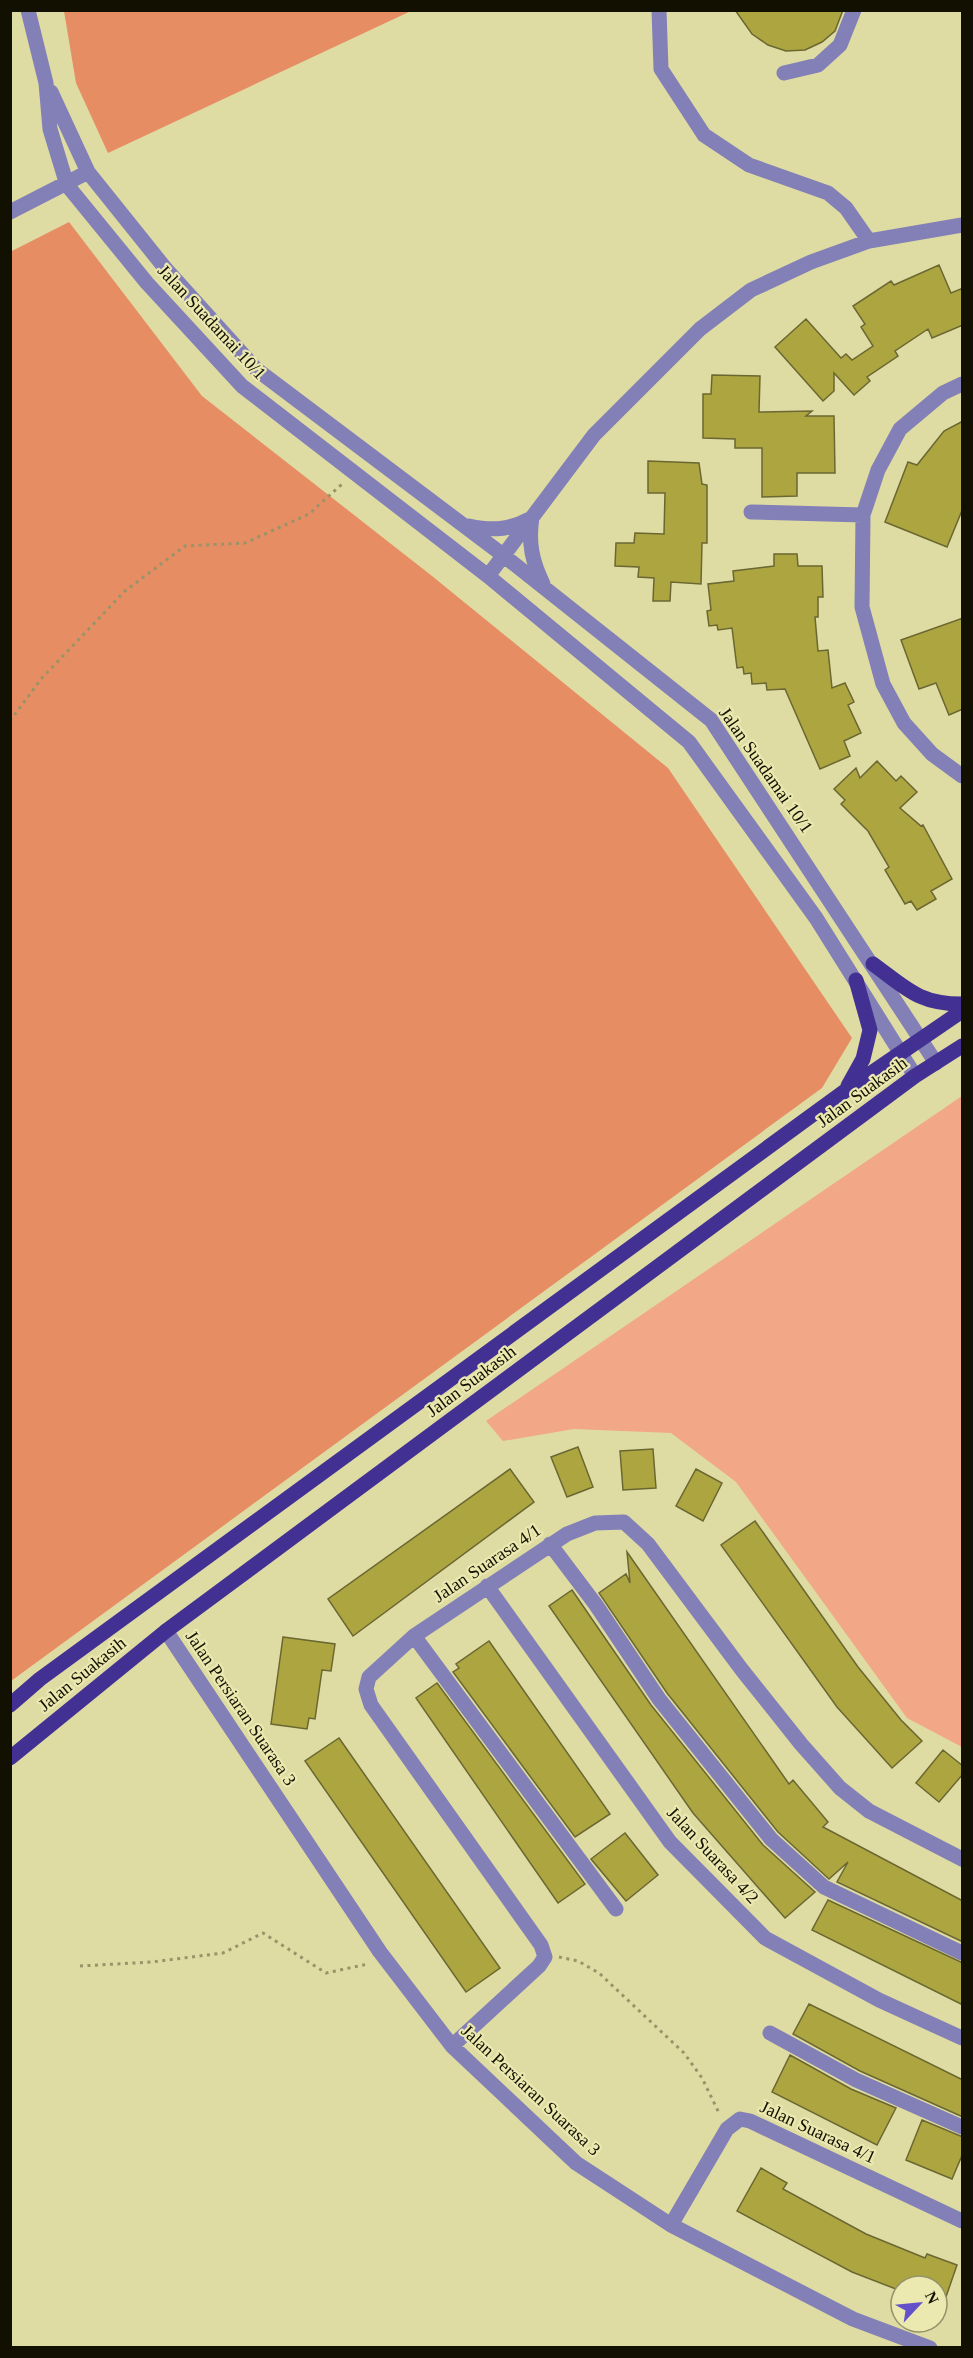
<svg xmlns="http://www.w3.org/2000/svg" width="973" height="2358" font-family="Georgia,serif">
	<rect width="100%" height="100%" fill="#dedba3"/>
	<!-- green -->
	<path fill="#f2a886" d="M962,1096V1747L907,1718L736,1482L671,1433L574,1429L503,1441L486,1421Z"/>
	<!-- forest -->
	<path fill="#e68d63" d="M64,11V10L411,11L108,153L76,83Z
		M69,222L202,396L432,576L668,768L852,1038L822,1088L11,1681L10,252Z"/>
	<!-- building -->
	<path fill="#ada640" stroke="#6a6732" stroke-width="1.5" d="M735,10H843L835,31L822,42L805,50L786,51L768,45L752,34Z
		M939,265L951,293L963,288V325L932,338L928,329L895,351L898,356L867,377L870,381L854,395L834,373V391L823,401L775,347L806,319L841,358L846,354L852,360L873,346L861,327L865,324L853,306L891,281L894,285Z
		M712,375L760,376L759,412L812,411L806,416H834L835,473H797V496L762,497V448H735V439L703,438V394H711Z
		M963,421V508L947,547L885,522L908,462L917,465L944,431Z
		M648,461L699,463L702,484L707,485V543H702L701,584L671,582L670,601H653L654,578L638,577L639,567L615,566L616,543H634L635,533L664,534L665,493H648Z
		M774,554H797L798,566H822L823,597H818V617H815L818,651L828,650L832,688L845,683L854,702L848,705L861,733L844,741L850,756L820,769L785,689L767,690L766,683L752,684L751,673L744,674L743,667L737,668L732,628L718,630L717,625L709,626L707,611L711,610L708,584L734,581L733,571L774,566Z
		M963,618V709L949,715L936,683L919,689L901,640Z
		M877,761L896,781L901,776L917,792L900,808L921,826L923,825L952,879L931,891L936,899L917,910L911,901L905,904L885,870L889,867L868,831L841,804L845,800L834,789L856,768L860,778Z
		M578,1447L593,1487L567,1497L551,1457Z
		M653,1449L656,1488L623,1490L620,1451Z
		M510,1469L534,1502L353,1636L328,1599Z
		M696,1469L722,1483L703,1521L676,1506Z
		M755,1521L858,1667L901,1720L922,1741L892,1768L837,1707L721,1545Z
		M627,1552L789,1784L793,1780L828,1822L823,1827L963,1901V1942L837,1882L848,1862L829,1879L778,1832L667,1693L599,1593L626,1574L630,1583Z
		M572,1590L651,1705L763,1845L815,1892L785,1918L693,1813L549,1606Z
		M283,1637L335,1644L331,1671L322,1670L315,1719L309,1718L307,1729L271,1724Z
		M489,1641L610,1814L575,1837L453,1672L459,1668L456,1664Z
		M437,1683L585,1884L558,1903L416,1698Z
		M339,1738L500,1968L466,1992L305,1761Z
		M943,1750L963,1766V1774L939,1802L916,1783Z
		M625,1833L658,1875L626,1901L591,1859Z
		M828,1900L963,1963V2005L812,1930Z
		M809,2004L963,2080V2117L860,2071L793,2034Z
		M790,2055L851,2089L896,2108L877,2145L772,2092Z
		M922,2120L963,2137V2153L952,2179L906,2160Z
		M761,2168L787,2183L783,2189L866,2234L925,2258L927,2254L957,2265L939,2317L937,2316V2286H901V2291L852,2272L737,2211Z"/>
	<g fill="none" stroke-linecap="round" stroke-linejoin="round">
		<!-- path -->
		<path stroke="#97946a" stroke-width="3" stroke-dasharray="3 4.5" stroke-linecap="butt" d="M10,721L41,679L125,591L185,546L245,543L309,514L342,484
			M559,1957L578,1961L599,1973L684,2053L702,2078L719,2113
			M80,1966L152,1962L223,1953L263,1933L326,1973L368,1964"/>
		<!-- minor -->
		<path stroke="#8280b7" stroke-width="15" d="M28,10L46,83L50,129L67,185L147,283L242,386L488,576L689,742L816,918L915,1076
			M659,10L661,69L704,135L749,165L828,193L846,208L869,241
			M784,73L818,65L840,45L854,10
			M51,92L88,172L165,268L256,369L503,555L711,720L936,1063
			M10,212L88,172
			M962,384L943,393L900,429L878,470L863,515L862,607L883,684L904,723L932,754L962,776
			M751,512L863,515
			M532,517C528,543 532,561 543,584
			M469,526C492,531 509,530 530,519
			M488,576L594,435L700,329L751,290L811,262L869,241L962,225
			M550,1544L596,1605L659,1699L771,1839L824,1887L962,1953
			M487,1586L670,1842L765,1938L879,2000L962,2038
			M166,1631L380,1952L452,2046L576,2163L671,2225L853,2319L930,2348
			M414,1636L616,1909
			M770,2033L856,2080L962,2127
			M452,2046L539,1966L545,1957L541,1945L371,1705L366,1689L369,1677L414,1636L567,1534L595,1523L624,1522L648,1544L742,1670L801,1744L840,1788L869,1811L962,1859
			M671,2225L727,2129L740,2119L750,2121L962,2221"/>
		<!-- major -->
		<path stroke="#433093" stroke-width="15" d="M873,964C907,989 919,1004 962,1004
			M848,1086L863,1059L870,1030L856,980
			M10,1705L40,1679L845,1091L962,1011
			M10,1758L166,1631L915,1076L962,1046"/>
	</g>
	<g text-anchor="middle" stroke-width="4.5" stroke-linejoin="round" paint-order="stroke">
		<!-- street labels -->
		<g font-size="18" fill="#121000" stroke="#ebe8b0">
			<text transform="translate(212 322) rotate(47)" y="6">Jalan Suadamai 10/1</text>
			<text transform="translate(766 770) rotate(55)" y="6">Jalan Suadamai 10/1</text>
			<text transform="translate(862 1092) rotate(-36)" y="6">Jalan Suakasih</text>
			<text transform="translate(471 1381) rotate(-37)" y="6">Jalan Suakasih</text>
			<text transform="translate(487 1563) rotate(-34)" y="6">Jalan Suarasa 4/1</text>
			<text transform="translate(82 1674) rotate(-39)" y="6">Jalan Suakasih</text>
			<text transform="translate(241 1708) rotate(56)" y="6">Jalan Persiaran Suarasa 3</text>
			<text transform="translate(713 1855) rotate(47)" y="6">Jalan Suarasa 4/2</text>
			<text transform="translate(531 2090) rotate(43)" y="6">Jalan Persiaran Suarasa 3</text>
			<text transform="translate(818 2132) rotate(25)" y="6">Jalan Suarasa 4/1</text>
		</g>
	</g>
	<!-- border -->
	<rect width="973" height="2358" fill="none" stroke="#121000" stroke-width="24"/>
	<!-- north arrow -->
	<g transform="translate(919 2304) rotate(64)"><circle r="28" fill="#ebe8b0" stroke="#94926a" stroke-width="1.5"/>
	<path d="M0-4.5L10 22L0 15L-10 22Z" fill="#6451ca"/>
	<text y="-9" font-size="16" font-weight="bold" text-anchor="middle" fill="#121000">N</text>
	</g>
</svg>
